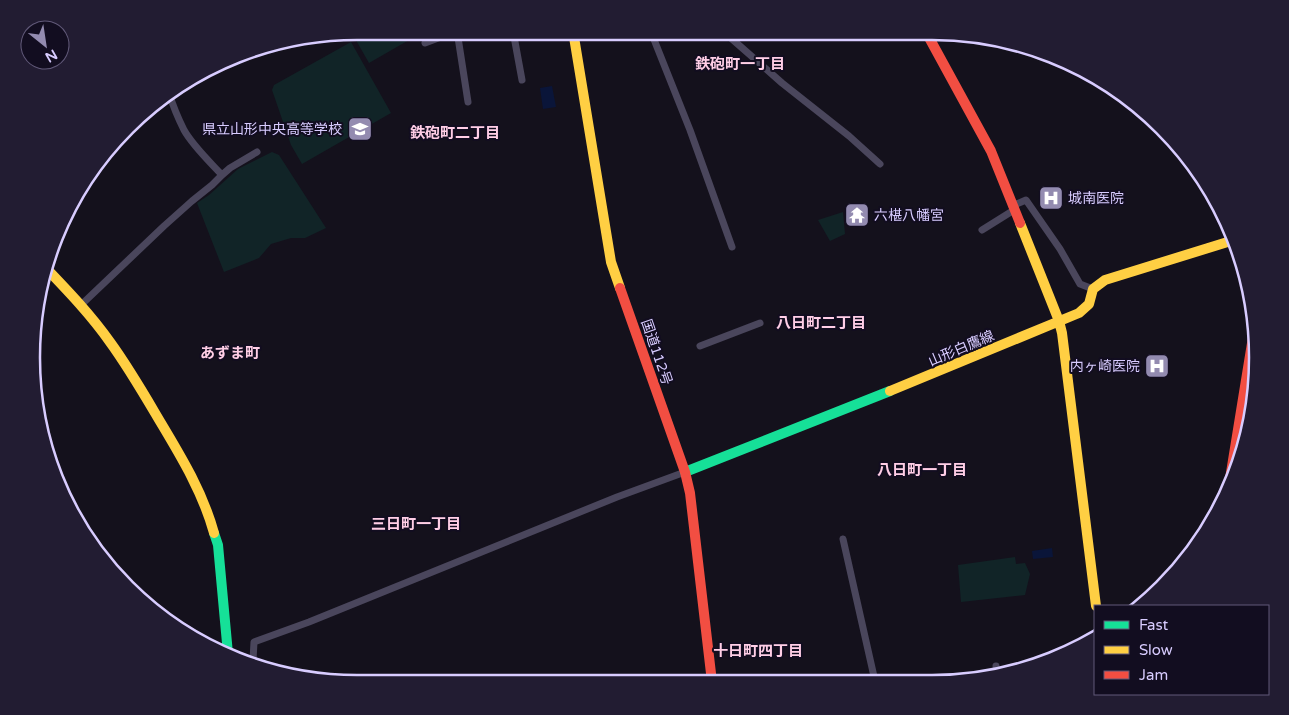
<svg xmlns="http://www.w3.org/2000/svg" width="1289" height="715" font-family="'Varela Round','Noto Sans JP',sans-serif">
	<rect width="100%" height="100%" fill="#14111c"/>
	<!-- green -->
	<path fill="#112427" d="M359,31H404L409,40L369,63L353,35Z
		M351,42L391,113L302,164L291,145L272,90L274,85Z
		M272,152L279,155L326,228L305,238H291L271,244L259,258L224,272L197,203L209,195L238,169Z
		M843,212L845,234L830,241L818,220Z
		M1015,557L1016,564L1025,563L1030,574L1025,595L961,602L958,565Z"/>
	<!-- water -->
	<path fill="#0a1539" d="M552,86L556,107L543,109L540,88Z
		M1052,548L1053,557L1033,559L1032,551Z"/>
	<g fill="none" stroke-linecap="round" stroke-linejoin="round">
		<!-- street -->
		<path stroke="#4a465c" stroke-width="7" d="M513,31L522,80
			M651,32L690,130L732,247
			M724,32L782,83L849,136L880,164
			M425,43L457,31L468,102
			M169,93C173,106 178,118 184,130C193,146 209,161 222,175
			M1012,206L1026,200L1060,249L1080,284L1093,289
			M982,230L1014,210
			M81,305L164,226L192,201L212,185L222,175L230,168L257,152
			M700,346L760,323
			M843,539L875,681
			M247,662L253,660L254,642L309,622L617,497L685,472
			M996,666L997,676"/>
		<!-- fast -->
		<path stroke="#16e098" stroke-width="10" d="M685,472L890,391
			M214,533L218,545L228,654"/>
		<!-- slow -->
		<path stroke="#ffcf43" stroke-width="10" d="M573,31L611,262L620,288
			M1020,223L1059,321L1062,333L1096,606
			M45,267C68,291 91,315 110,342C129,368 145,396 161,423C182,458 203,493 214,533
			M890,391L1079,313L1089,304L1093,289L1105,280L1234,240"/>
		<!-- jam -->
		<path stroke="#f24e42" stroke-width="10" d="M926,32L991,151L1020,223
			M620,288L685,472L690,493L712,682
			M1228,491L1253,337L1247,274"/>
	</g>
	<!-- icons -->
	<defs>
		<symbol id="school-square" viewBox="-11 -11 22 22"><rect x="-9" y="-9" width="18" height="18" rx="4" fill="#938bb0" stroke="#120d20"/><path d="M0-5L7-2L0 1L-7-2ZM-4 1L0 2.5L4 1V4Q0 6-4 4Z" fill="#fff"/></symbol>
		<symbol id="hospital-square" viewBox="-11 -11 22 22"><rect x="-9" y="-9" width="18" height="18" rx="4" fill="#938bb0" stroke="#120d20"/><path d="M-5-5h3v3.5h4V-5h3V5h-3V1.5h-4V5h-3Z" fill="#fff"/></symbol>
		<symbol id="temple-square" viewBox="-11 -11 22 22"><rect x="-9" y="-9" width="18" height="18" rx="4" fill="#938bb0" stroke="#120d20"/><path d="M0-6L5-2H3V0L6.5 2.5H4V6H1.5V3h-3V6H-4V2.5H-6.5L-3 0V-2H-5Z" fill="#fff"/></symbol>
	</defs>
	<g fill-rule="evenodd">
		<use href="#school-square" x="346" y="115" width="28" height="28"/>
		<use href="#hospital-square" x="1037" y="184" width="28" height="28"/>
		<use href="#temple-square" x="843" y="201" width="28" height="28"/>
		<use href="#hospital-square" x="1143" y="352" width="28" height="28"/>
	</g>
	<g text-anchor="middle" stroke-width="4" stroke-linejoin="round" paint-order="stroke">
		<!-- poi labels -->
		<g font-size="14" fill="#d8ccff" stroke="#120d20" text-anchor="end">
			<text x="342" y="134">県立山形中央高等学校</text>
			<text x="1068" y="203" text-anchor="start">城南医院</text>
			<text x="874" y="220" text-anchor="start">六椹八幡宮</text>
			<text x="1140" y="371">内ヶ崎医院</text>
		</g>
		<!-- street labels -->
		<g font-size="14" fill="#d8ccff" stroke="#120d20">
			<text transform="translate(961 348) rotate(-23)" y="5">山形白鷹線</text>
			<text transform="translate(657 352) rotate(71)" y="5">国道112号</text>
		</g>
		<!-- neighbourhood labels -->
		<g font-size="15" font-weight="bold" fill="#ffcee6" stroke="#120d20">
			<text x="740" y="69">鉄砲町一丁目</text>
			<text x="455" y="138">鉄砲町二丁目</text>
			<text x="821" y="328">八日町二丁目</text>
			<text x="230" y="358">あずま町</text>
			<text x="922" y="475">八日町一丁目</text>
			<text x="416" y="529">三日町一丁目</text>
			<text x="758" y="656">十日町四丁目</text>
		</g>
	</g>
	<!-- crop -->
	<path d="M0 0H1289V715H0ZM357 40H932A317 317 0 0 1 1249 357V358A317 317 0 0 1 932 675H357A317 317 0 0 1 40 358V357A317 317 0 0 1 357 40Z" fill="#221c32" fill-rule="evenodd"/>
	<path fill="none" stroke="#d8ccff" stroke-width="2.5" d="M357 40H932A317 317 0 0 1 1249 357V358A317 317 0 0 1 932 675H357A317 317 0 0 1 40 358V357A317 317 0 0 1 357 40Z"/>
	<!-- legend -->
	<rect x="1094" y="605" width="175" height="90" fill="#120d20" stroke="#615979"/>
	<rect x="1104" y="621" width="25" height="8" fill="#16e098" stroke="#615979"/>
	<text x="1139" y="630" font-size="15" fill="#d8ccff">Fast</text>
	<rect x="1104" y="646" width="25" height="8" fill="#ffcf43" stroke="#615979"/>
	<text x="1139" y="655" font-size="15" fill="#d8ccff">Slow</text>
	<rect x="1104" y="671" width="25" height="8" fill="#f24e42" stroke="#615979"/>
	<text x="1139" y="680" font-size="15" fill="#d8ccff">Jam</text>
	<!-- north arrow -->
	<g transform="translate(45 45) rotate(150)"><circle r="24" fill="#120d20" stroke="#615979"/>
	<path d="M0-4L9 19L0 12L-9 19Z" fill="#938bb0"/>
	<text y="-8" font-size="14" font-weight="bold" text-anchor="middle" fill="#d8ccff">N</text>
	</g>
</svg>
